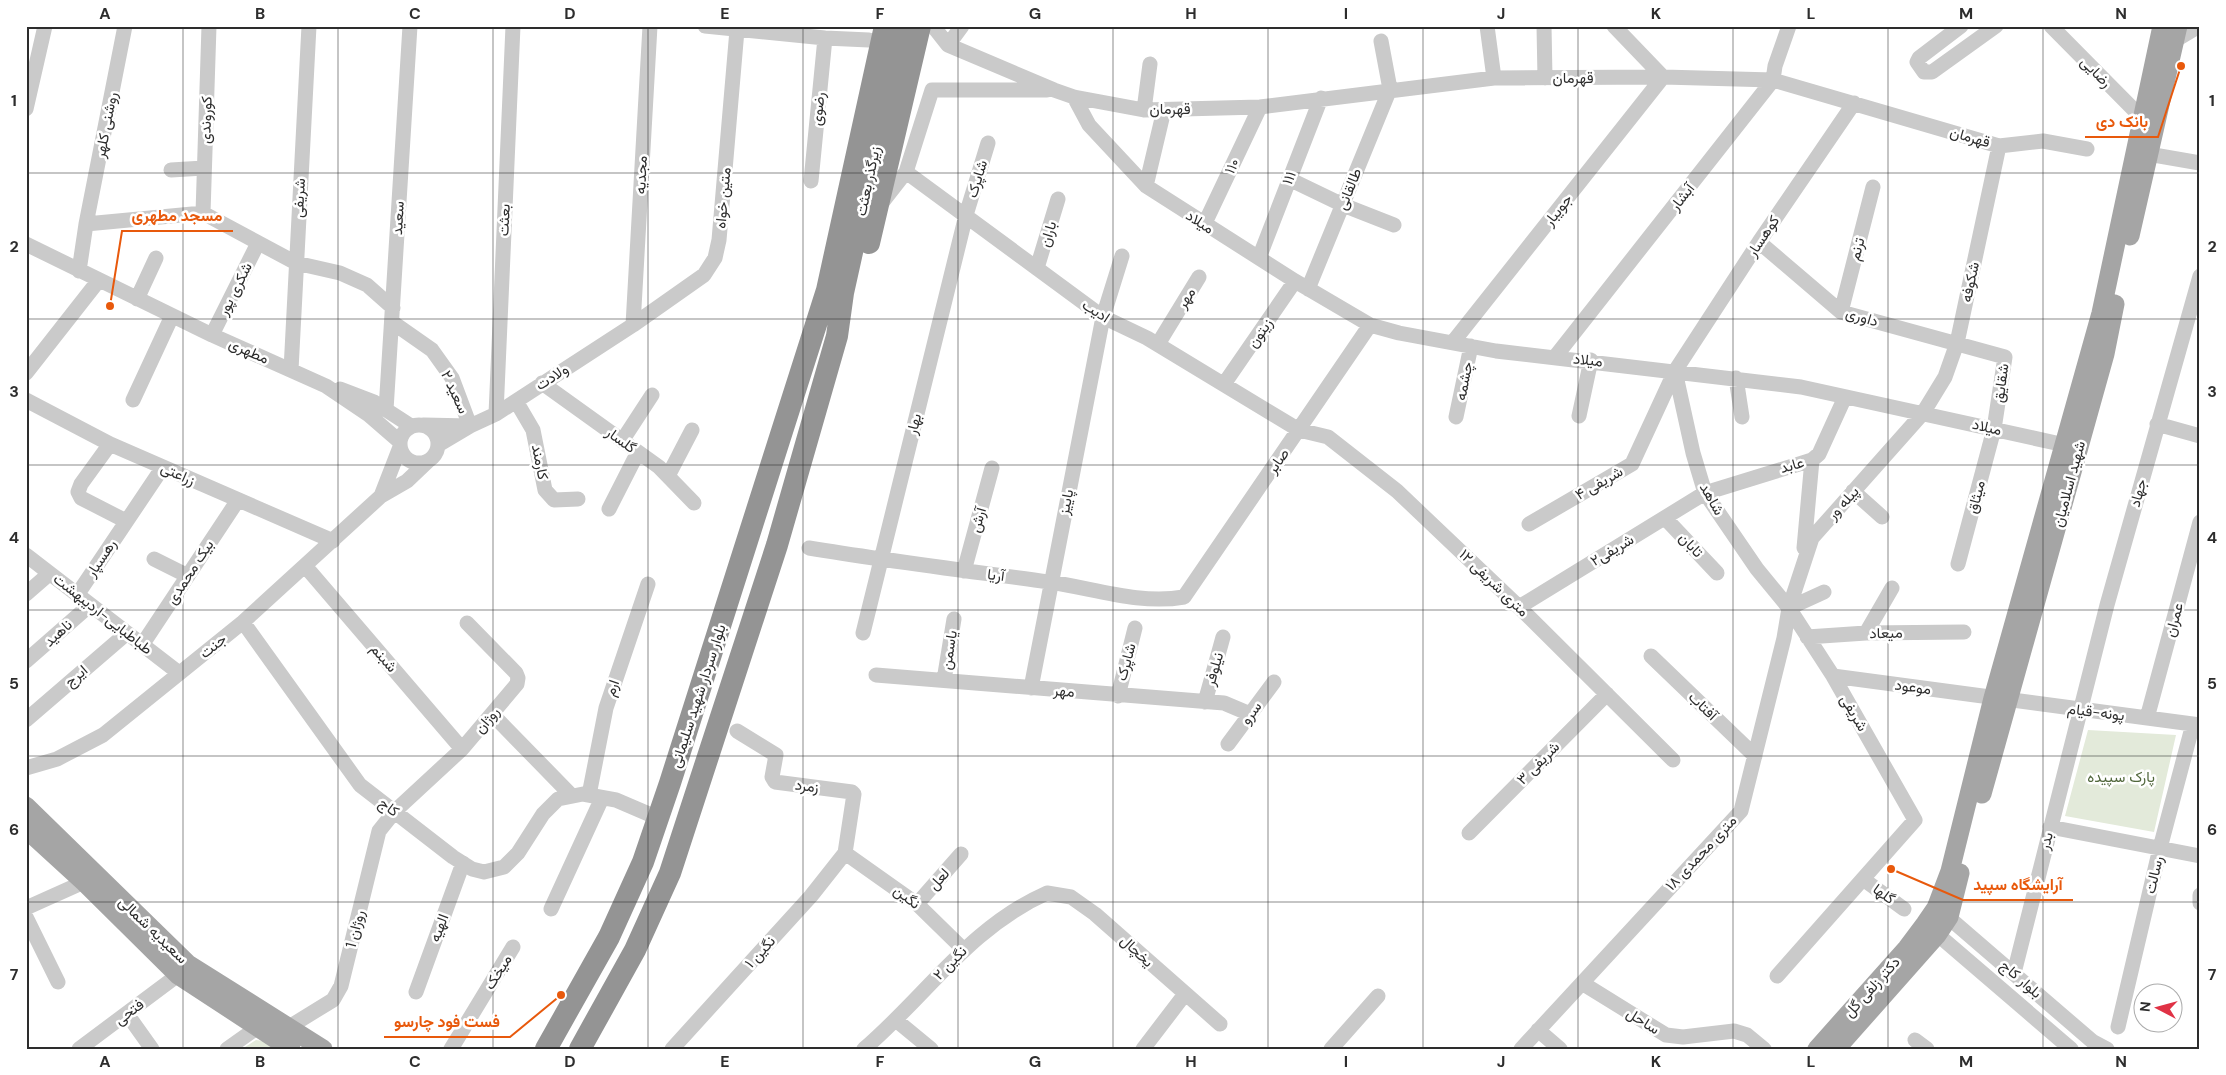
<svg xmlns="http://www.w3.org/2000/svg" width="2226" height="1075" font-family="'DM Sans',Vazirmatn,sans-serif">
	<rect width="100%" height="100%" fill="#fff"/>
	<!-- green -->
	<path fill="#e3eada" d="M2088,730L2176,735L2154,832L2065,816Z
		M256,1040L263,1041L275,1049H242Z"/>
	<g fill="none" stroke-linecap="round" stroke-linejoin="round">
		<!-- minor -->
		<path stroke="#cacaca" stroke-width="15" d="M705,26L825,38L869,40
			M933,26L948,45L1054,90L1074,97L1144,110L1260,107L1494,78L1663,77L1773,80L1999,146L2043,141L2087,149
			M1487,26L1494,78
			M1544,26L1545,78
			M1961,26L1919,58L1917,62L1924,72H1932L1996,26
			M2051,26L2142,118
			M2174,41L2199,26
			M948,45L962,26
			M1074,97L1089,125L1146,186L1295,281L1370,325L1399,333L1496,351L1801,387L2065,445
			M26,109L45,26
			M1144,110L1150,64
			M2148,154L2200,163
			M171,170L204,168
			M906,172L1103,317L1147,338L1299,430L1328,437L1397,491L1519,607L1673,760
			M1289,179L1343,205L1394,225
			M811,181L825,38
			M1146,186L1164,110
			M881,204L906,172L932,90H1047
			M203,213L209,26
			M86,224L125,26
			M1204,225L1260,107
			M1759,242L1841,312L2005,357L1994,429L1958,564
			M26,244L212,335L326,386L369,415L399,441
			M1259,258L1321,98
			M1037,268L1058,199
			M79,271L86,224L203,213L296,263L340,273L367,285L393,308
			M1308,289L1390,89L1381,41
			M137,299L156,258
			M1841,312L1873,187
			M392,322L432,350L452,378L470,426L496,414L633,325L704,275L715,258L719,240L737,30
			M633,325L650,26
			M212,335L258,243
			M1453,342L1663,77L1614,26
			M1158,344L1199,277
			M1555,357L1773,80L1775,66L1789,26
			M291,370L309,26
			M1675,371L1693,453L1705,493L1757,569L1789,608L1833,676L1915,820L1777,976
			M26,373L99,280
			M1736,378L1742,417
			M542,383L659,467L694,503
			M1224,384L1295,281
			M340,389L374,402L411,426
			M26,400L110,444L333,541
			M133,400L172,316
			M516,401L533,430L545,490L554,500L578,499
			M386,410L410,26
			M496,414L513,26
			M1579,416L1591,360
			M1456,417L1471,346
			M2157,424L2200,436
			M400 444a19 19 0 1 1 38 0a19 19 0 1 1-38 0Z
			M424,425L470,426L438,445
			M622,441L652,395
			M110,444L81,484L78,492L81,498L126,521
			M668,476L692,430
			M1853,491L1882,517
			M381,496L400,447
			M609,509L638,452
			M1665,518L1717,573
			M1529,524L1632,464L1675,371L1759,242L1854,103
			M809,548C888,561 969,571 1049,582C1093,588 1139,605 1184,597L1370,325
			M1804,548L1812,460
			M26,555L179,673
			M154,559L188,576
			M306,567L462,749
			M964,571L992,468
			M26,594L49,574
			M77,595L163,467
			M1519,607L1705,493L1812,460L1819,454L1845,397
			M1789,608L1824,592
			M243,622L360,785L453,857L472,869L484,872L504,867L518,853L543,814L558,799L583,794L616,800L658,818
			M863,633L966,215L988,143
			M1866,633L1892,588
			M1807,637L1866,633L1964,632
			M142,645L238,500
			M1651,656L1755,756
			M26,661L90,605
			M876,675L1224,703L1250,714
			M1833,676L2200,725
			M944,680L954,619
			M1031,688L1103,317L1122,256
			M1118,696L1135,628
			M1205,702L1223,637
			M492,714L572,796
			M2147,718L2200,522
			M26,720L127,633
			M1228,744L1274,682
			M26,768L57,759L103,735L243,622L381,496L407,481L428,461
			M589,795L606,708L648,584
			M2050,827L2200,856
			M1469,833L1607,694
			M845,853L917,904L963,949
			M1863,879L1904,909
			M2200,895V903
			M917,904L961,854
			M26,908L84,882
			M551,909L602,798
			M1941,911L2092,1041L2107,1049
			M26,917L58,982
			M1930,928L2071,1049
			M2014,973L2107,605L2200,276
			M1582,983L1666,1035L1683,1037L1734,1031L1747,1035L1764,1049
			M416,992L463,863
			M127,1014L152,1049
			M897,1021L931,1049
			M289,1027L333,1000L341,986L379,831L395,811L462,749L517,684L518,678L516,673L467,623
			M2118,1027L2160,848L2193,724
			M1538,1030L1560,1049
			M1915,1040L1927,1049
			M79,1049L178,975
			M227,1049L258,1027
			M451,1049L513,947
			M672,1049L811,896L845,853L854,794L852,792L775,782L772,777L776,755L737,731
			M864,1049C926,996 970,927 1047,893L1071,897L1095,914L1220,1024
			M1143,1049L1185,994
			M1331,1049L1378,996
			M1521,1049L1741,811L1784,638L1789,608L1812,538L1923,413L1945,377L1957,343L1999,146"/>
		<!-- major -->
		<path stroke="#a5a5a5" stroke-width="19" d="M2130,236L2178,26
			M1982,794L2105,354L2115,304
			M26,806L188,964L323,1049
			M26,829L84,882L178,975L291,1049
			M1817,1049L1907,948L1925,924L1936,908L1950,871L1993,698L2101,313L2162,26
			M1836,1049L1937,935L1949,917L1960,873"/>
		<!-- highway -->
		<path stroke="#949494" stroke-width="22" d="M869,243L920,26
			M546,1049L609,937L643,862L670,783L827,290L885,26
			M580,1049L635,950L670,873L777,545L837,336L843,293L902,26"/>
	</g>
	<!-- grid -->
	<path fill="none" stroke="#2d2d2d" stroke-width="1" stroke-opacity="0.55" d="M183,26V1049M338,26V1049M493,26V1049M648,26V1049M803,26V1049M958,26V1049M1113,26V1049M1268,26V1049M1423,26V1049M1578,26V1049M1733,26V1049M1888,26V1049M2043,26V1049M26,173H2200M26,319H2200M26,465H2200M26,610H2200M26,756H2200M26,902H2200"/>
	<g text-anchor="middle" stroke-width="5" stroke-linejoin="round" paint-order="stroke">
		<!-- street labels -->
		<g font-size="15" fill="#2d2d2d" stroke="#fff">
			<text transform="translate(2096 72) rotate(45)" y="5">رضایی</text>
			<text x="1573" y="83">قهرمان</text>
			<text transform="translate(818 109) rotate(-84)" y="5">رضوی</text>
			<text x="1170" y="114">قهرمان</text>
			<text transform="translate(206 120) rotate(-88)" y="5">کوروندی</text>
			<text transform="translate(106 125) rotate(-79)" y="5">روشنی کلهر</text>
			<text transform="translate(1970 137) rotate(16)" y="5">قهرمان</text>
			<text transform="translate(1232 166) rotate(-65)" y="5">۱۱۰</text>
			<text transform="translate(641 175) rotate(-87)" y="5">مجدیه</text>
			<text transform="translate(1289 178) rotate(-69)" y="5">۱۱۱</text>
			<text transform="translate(977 179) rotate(-73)" y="5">شاپرک</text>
			<text transform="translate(868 181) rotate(-78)" y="5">زیرگذر بعثت</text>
			<text transform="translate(1349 189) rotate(-68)" y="5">طالقانی</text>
			<text transform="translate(1682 197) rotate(-52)" y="5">آبشار</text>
			<text transform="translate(299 198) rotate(-87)" y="5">شریفی</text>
			<text transform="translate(723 198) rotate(-85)" y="5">متین خواه</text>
			<text transform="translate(1558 210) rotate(-52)" y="5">جویبار</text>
			<text transform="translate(398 218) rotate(-87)" y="5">سعید</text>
			<text transform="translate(504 220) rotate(-87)" y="5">بعثت</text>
			<text transform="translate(1200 222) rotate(33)" y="5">میلاد</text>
			<text transform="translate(1048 234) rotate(-73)" y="5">باران</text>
			<text transform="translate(1763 236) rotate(-56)" y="5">کوهسار</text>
			<text transform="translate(1857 249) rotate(-76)" y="5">ترنم</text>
			<text transform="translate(1970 282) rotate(-78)" y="5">شکوفه</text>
			<text transform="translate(235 289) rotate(-63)" y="5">شکری پور</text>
			<text transform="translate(1186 298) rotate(-58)" y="5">مهر</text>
			<text transform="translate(1096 311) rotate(33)" y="5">ادیب</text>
			<text transform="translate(1862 317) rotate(17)" y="5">داوری</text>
			<text transform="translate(1260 333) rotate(-55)" y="5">زیتون</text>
			<text transform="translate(249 351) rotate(24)" y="5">مطهری</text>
			<text transform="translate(1588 360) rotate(6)" y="5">میلاد</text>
			<text transform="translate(552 377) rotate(-33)" y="5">ولادت</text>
			<text transform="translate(1464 381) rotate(-79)" y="5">چشمه</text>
			<text transform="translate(2001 383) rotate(-82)" y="5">شقایق</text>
			<text transform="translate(455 392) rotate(65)" y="5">سعید ۲</text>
			<text transform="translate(914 424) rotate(-76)" y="5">بهار</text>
			<text transform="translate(1987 427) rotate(13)" y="5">میلاد</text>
			<text transform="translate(621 440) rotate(36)" y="5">گلسار</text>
			<text transform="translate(1278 461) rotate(-55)" y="5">صابر</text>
			<text transform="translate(540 462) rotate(79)" y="5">کارمند</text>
			<text transform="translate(1792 465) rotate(-16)" y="5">عابد</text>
			<text transform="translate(178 474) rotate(24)" y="5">زراعتی</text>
			<text transform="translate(1599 483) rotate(-30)" y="5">شریفی ۴</text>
			<text transform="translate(2069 484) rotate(-75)" y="5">شهید اسلامیان</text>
			<text transform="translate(2138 493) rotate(-75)" y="5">جهاد</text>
			<text transform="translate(1976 497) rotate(-75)" y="5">میثاق</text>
			<text transform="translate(1712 499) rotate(61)" y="5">شاهد</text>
			<text transform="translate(1066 502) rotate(-79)" y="5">پاییز</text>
			<text transform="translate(1843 503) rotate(-48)" y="5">پیله ور</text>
			<text transform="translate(978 520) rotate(-75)" y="5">آرش</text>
			<text transform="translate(1691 545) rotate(46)" y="5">تابان</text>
			<text transform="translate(1612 550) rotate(-31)" y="5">شریفی۲</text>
			<text transform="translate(101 558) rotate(-56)" y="5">رهسپار</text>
			<text transform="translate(190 572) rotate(-57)" y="5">بیک محمدی</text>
			<text transform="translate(996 575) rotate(7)" y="5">آریا</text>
			<text transform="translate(1494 583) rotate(44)" y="5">۱۲ متری شریفی</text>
			<text transform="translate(103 614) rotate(38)" y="5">طباطبایی-اردیبهشت</text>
			<text transform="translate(2174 620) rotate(-75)" y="5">عمران</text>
			<text transform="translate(58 633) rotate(-42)" y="5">ناهید</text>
			<text transform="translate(1886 633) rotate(-1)" y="5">میعاد</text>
			<text transform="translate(213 646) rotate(-39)" y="5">جنت</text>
			<text transform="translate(949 650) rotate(-81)" y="5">یاسمن</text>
			<text transform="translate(384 658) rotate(49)" y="5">شبنم</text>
			<text transform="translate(1126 662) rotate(-75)" y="5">شاپرک</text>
			<text transform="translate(1214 669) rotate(-74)" y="5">نیلوفر</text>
			<text transform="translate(76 676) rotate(-41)" y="5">ایرج</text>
			<text transform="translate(1913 687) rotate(8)" y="5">موعود</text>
			<text transform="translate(612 688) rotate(-71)" y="5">ارم</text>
			<text transform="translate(1064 691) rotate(5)" y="5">مهر</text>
			<text transform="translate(698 696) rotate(-72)" y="5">بلوار سردار شهید سلیمانی</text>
			<text transform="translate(1703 706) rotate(44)" y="5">آفتاب</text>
			<text transform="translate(2096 712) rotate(7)" y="5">پونه-قیام</text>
			<text transform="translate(1251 713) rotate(-54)" y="5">سرو</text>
			<text transform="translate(1854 713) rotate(60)" y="5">شریفی</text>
			<text transform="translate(487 720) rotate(-50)" y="5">روژان</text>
			<text transform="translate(1538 763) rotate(-45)" y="5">شریفی ۳</text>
			<text transform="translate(807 786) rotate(7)" y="5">زمرد</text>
			<text transform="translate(389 807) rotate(37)" y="5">کاج</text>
			<text transform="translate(2046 841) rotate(-76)" y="5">بدر</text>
			<text transform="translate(1701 853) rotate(-47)" y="5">۱۸ متری محمدی</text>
			<text transform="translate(2154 875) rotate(-77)" y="5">رسالت</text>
			<text transform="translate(939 879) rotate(-48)" y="5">لعل</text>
			<text transform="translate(1884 894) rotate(36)" y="5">گلها</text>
			<text transform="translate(907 897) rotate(37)" y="5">نگین</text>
			<text transform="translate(439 928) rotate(-70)" y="5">الهیه</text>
			<text transform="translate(355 929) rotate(-76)" y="5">روژان 1</text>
			<text transform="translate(153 930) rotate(44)" y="5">سعیدیه شمالی</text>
			<text transform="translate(1137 951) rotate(43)" y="5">یخچال</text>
			<text transform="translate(760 952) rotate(-48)" y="5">نگین ۱</text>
			<text transform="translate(950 963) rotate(-46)" y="5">نگین ۲</text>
			<text transform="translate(498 972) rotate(-58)" y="5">میخک</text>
			<text transform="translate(2021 979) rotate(41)" y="5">بلوار کاج</text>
			<text transform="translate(1872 987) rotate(-48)" y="5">دکتر زلفی گل</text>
			<text transform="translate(129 1012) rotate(-37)" y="5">فتحی</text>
			<text transform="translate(1643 1021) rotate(32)" y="5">ساحل</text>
		</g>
		<!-- park labels -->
		<g font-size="15" fill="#51673c" stroke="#fff">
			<text x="2121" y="782">پارک سپیده</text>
		</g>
	</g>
	<!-- callouts -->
	<path fill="none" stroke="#e8590c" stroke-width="2" d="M2181 66L2158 137H2085M110 306L122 231H233M1891 869L1963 900H2073M561 995L510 1037H384"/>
	<g fill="#e8590c" stroke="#fff" stroke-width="2">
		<circle cx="2181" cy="66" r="5"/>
		<circle cx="110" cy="306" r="5"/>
		<circle cx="1891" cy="869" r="5"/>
		<circle cx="561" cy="995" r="5"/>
	</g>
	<g font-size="16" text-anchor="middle" font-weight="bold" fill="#e8590c" stroke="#fff" stroke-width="5" stroke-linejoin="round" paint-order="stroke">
		<text x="2122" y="127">بانک دی</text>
		<text x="177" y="221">مسجد مطهری</text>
		<text x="2018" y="890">آرایشگاه سپید</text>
		<text x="447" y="1027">فست فود چارسو</text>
	</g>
	<!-- border -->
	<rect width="2226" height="1075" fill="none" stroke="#ffffff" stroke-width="55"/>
	<!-- north arrow -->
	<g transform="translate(2158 1008) rotate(276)"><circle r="24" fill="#ffffff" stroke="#ababab"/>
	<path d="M0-4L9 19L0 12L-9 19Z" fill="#e03245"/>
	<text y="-8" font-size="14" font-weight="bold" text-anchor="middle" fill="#2d2d2d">N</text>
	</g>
	<rect x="28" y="28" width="2170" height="1020" fill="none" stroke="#2d2d2d" stroke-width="2"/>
	<g font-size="16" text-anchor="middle" font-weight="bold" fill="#2d2d2d">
		<text x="105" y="19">A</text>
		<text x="260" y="19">B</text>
		<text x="415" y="19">C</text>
		<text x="570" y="19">D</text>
		<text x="725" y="19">E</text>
		<text x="880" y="19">F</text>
		<text x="1035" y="19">G</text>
		<text x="1191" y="19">H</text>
		<text x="1346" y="19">I</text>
		<text x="1501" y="19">J</text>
		<text x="1656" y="19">K</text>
		<text x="1811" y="19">L</text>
		<text x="1966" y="19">M</text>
		<text x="2121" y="19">N</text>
		<text x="14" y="106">1</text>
		<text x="2212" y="106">1</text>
		<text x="14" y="252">2</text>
		<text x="2212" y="252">2</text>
		<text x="14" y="397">3</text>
		<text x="2212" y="397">3</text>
		<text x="14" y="543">4</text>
		<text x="2212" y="543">4</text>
		<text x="14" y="689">5</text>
		<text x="2212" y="689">5</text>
		<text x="14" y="835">6</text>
		<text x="2212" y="835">6</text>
		<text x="14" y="980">7</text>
		<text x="2212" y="980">7</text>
		<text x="105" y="1067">A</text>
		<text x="260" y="1067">B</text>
		<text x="415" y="1067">C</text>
		<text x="570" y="1067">D</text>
		<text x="725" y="1067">E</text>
		<text x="880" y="1067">F</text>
		<text x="1035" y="1067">G</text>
		<text x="1191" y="1067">H</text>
		<text x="1346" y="1067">I</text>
		<text x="1501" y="1067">J</text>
		<text x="1656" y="1067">K</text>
		<text x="1811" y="1067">L</text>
		<text x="1966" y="1067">M</text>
		<text x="2121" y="1067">N</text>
	</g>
</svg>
